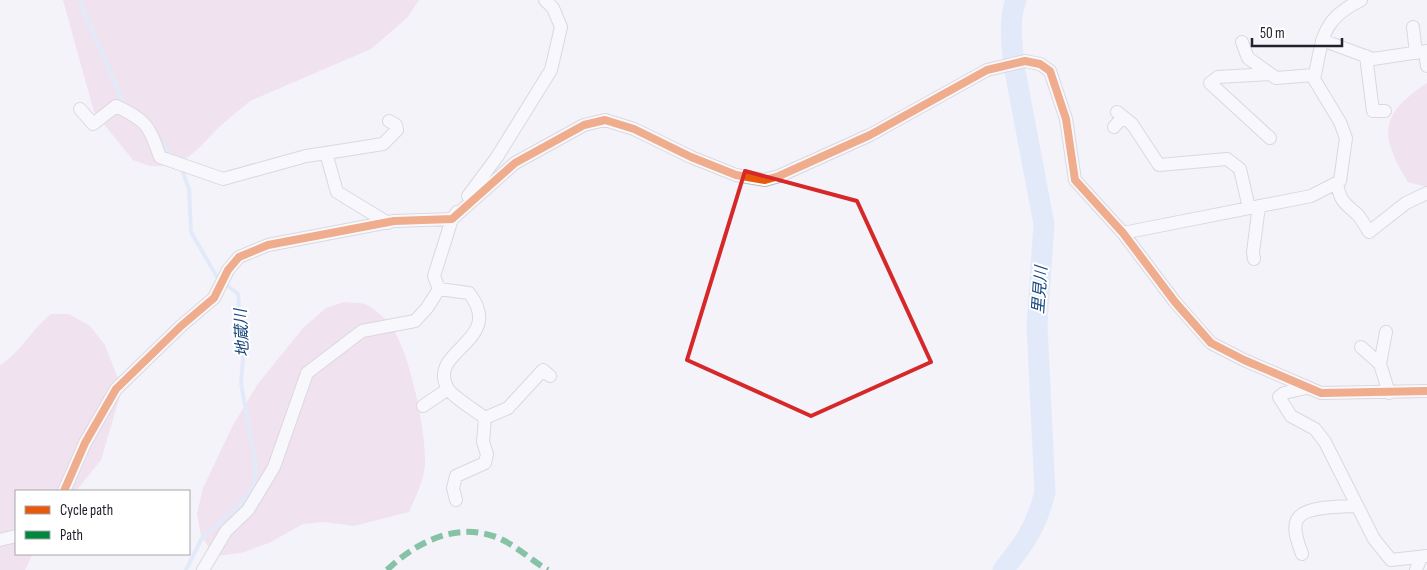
<svg xmlns="http://www.w3.org/2000/svg" width="1427" height="570" font-family="'Sofia Sans Condensed','Noto Sans JP',sans-serif">
	<rect width="100%" height="100%" fill="#f4f3fa"/>
	<!-- forest -->
	<path fill="#eccee2" d="M63,0H419L407,18L371,49L250,101L219,127L199,148L177,166H150L133,160L94,112Z
		M1427,83V187L1408,182C1379,135 1379,115 1427,83Z
		M344,302C351,303 361,302 367,305C376,310 384,317 390,325C409,348 425,427 425,457C426,477 417,494 409,512L354,526L325,522L303,524L269,543L241,553L215,556L201,536L197,514L203,488L233,425L257,385L303,328L326,308Z
		M51,314H69L90,326L105,345L122,389L101,460L76,491H16V554H33L25,570H0V365C21,352 32,329 51,314Z"/>
	<g fill="none" stroke-linecap="round" stroke-linejoin="round">
		<!-- stream -->
		<path stroke="#cde0fb" stroke-width="4" d="M79,0L125,106
			M159,140L173,158
			M181,167L189,189L191,232L217,277L238,294L243,359L241,383L255,462V484L240,505L202,538L186,570"/>
		<!-- river -->
		<path stroke="#cde0fb" stroke-width="21" d="M1003,570C1024,544 1037,526 1045,492L1037,325L1044,224L1015,71C1012,48 1008,21 1016,0"/>
		<defs>
			<path id="minor" d="M1413,27L1416,53
				M1322,40L1373,59L1427,51
				M1242,42L1248,58L1276,78L1314,75
				M1425,52L1427,66
				M1366,56L1373,111H1385
				M80,109L93,124L116,106C147,121 149,125 160,157L223,179L306,156L326,153
				M1117,112L1132,124L1159,165L1227,159L1240,169L1249,208
				M1114,127L1123,117
				M1270,138L1210,83L1218,77L1270,74
				M1337,184C1341,203 1345,203 1358,215C1362,220 1366,227 1369,232L1406,203L1427,193
				M468,196L497,157L551,70L561,27L553,8L545,0
				M388,223L337,192L326,153L383,144L397,130L396,125L389,121
				M1123,233L1311,196L1340,181L1346,138L1340,122L1314,79C1323,39 1320,20 1361,0
				M1254,259L1253,252L1259,206
				M1386,332L1380,364L1389,393
				M1361,347L1380,364
				M1306,388L1284,393L1279,397L1291,416L1315,429L1325,442L1374,539L1391,560L1427,556
				M423,406L448,389
				M485,418L508,408L543,370L550,376
				M64,491L85,443L116,389L181,326L214,298L228,270L239,257L268,245L394,221L452,219L515,163L584,125L605,120L634,129L691,157L736,175L765,180L779,176L870,135L987,70L1025,61L1040,64L1050,71L1066,119L1075,180L1123,233L1175,302L1211,343L1244,360L1321,393L1427,391
				M456,500L453,488L456,476L485,463L487,454L483,442L485,418C476,411 453,397 448,389C425,350 507,342 469,293L439,289L434,276L452,219L457,212
				M0,540L16,536
				M1302,554C1299,545 1292,529 1297,520C1304,505 1344,507 1357,506
				M203,570L226,531L248,510L274,467L307,373L362,331L415,321L427,308L439,289
				M1416,570L1421,557"/>
		</defs>
		<!-- minor casing -->
		<use href="#minor" stroke="#bab8c1" stroke-width="14"/>
		<!-- minor -->
		<use href="#minor" stroke="#fdfdfe" stroke-width="12"/>
		<!-- quiet -->
		<path stroke="#00873e" stroke-width="6" stroke-dasharray="12 6" stroke-linecap="butt" d="M387,570C416,542 456,522 496,537C516,545 532,561 548,570"/>
		<defs>
			<path id="cycleway" d="M64,491L85,443L116,389L181,326L214,298L228,270L239,257L268,245L394,221L452,219L515,163L584,125L605,120L634,129L691,157L736,175L765,180L779,176L870,135L987,70L1025,61L1040,64L1050,71L1066,119L1075,180L1123,233L1175,302L1211,343L1244,360L1321,393L1427,391"/>
		</defs>
		<!-- cycleway casing -->
		<use href="#cycleway" stroke="#fff" stroke-width="11"/>
		<!-- cycleway -->
		<use href="#cycleway" stroke="#e8590c" stroke-width="8"/>
	</g>
	<!-- marked area -->
	<path d="M0 0H1427V570H0ZM745,171L857,201L931,362L811,416L687,360Z" fill="#f4f3fa" fill-opacity=".55" fill-rule="evenodd"/>
	<path fill="none" stroke="#d62828" stroke-width="4" stroke-linejoin="round" d="M745,171L857,201L931,362L811,416L687,360Z"/>
	<g text-anchor="middle" stroke-width="4" stroke-linejoin="round" paint-order="stroke">
		<!-- water labels -->
		<g font-size="16" font-style="italic" fill="#18477d" stroke="#fff">
			<text transform="translate(1039 290) rotate(-86)" y="6">里見川</text>
			<text transform="translate(241 333) rotate(-93)" y="6">地蔵川</text>
		</g>
	</g>
	<!-- legend -->
	<rect x="15" y="490" width="175" height="65" fill="#ffffff" stroke="#a7a6ab"/>
	<rect x="25" y="506" width="25" height="8" fill="#e8590c" stroke="#a7a6ab"/>
	<text x="60" y="515" font-size="15" fill="#23202c">Cycle path</text>
	<rect x="25" y="531" width="25" height="8" fill="#00873e" stroke="#a7a6ab"/>
	<text x="60" y="540" font-size="15" fill="#23202c">Path</text>
	<!-- scale -->
	<path d="M1252 38v8h90v-8" fill="none" stroke="#23202c" stroke-width="2.5"/>
	<text x="1260" y="38" font-size="15" fill="#23202c" stroke="#ffffff" stroke-width="4" paint-order="stroke">50 m</text>
</svg>
